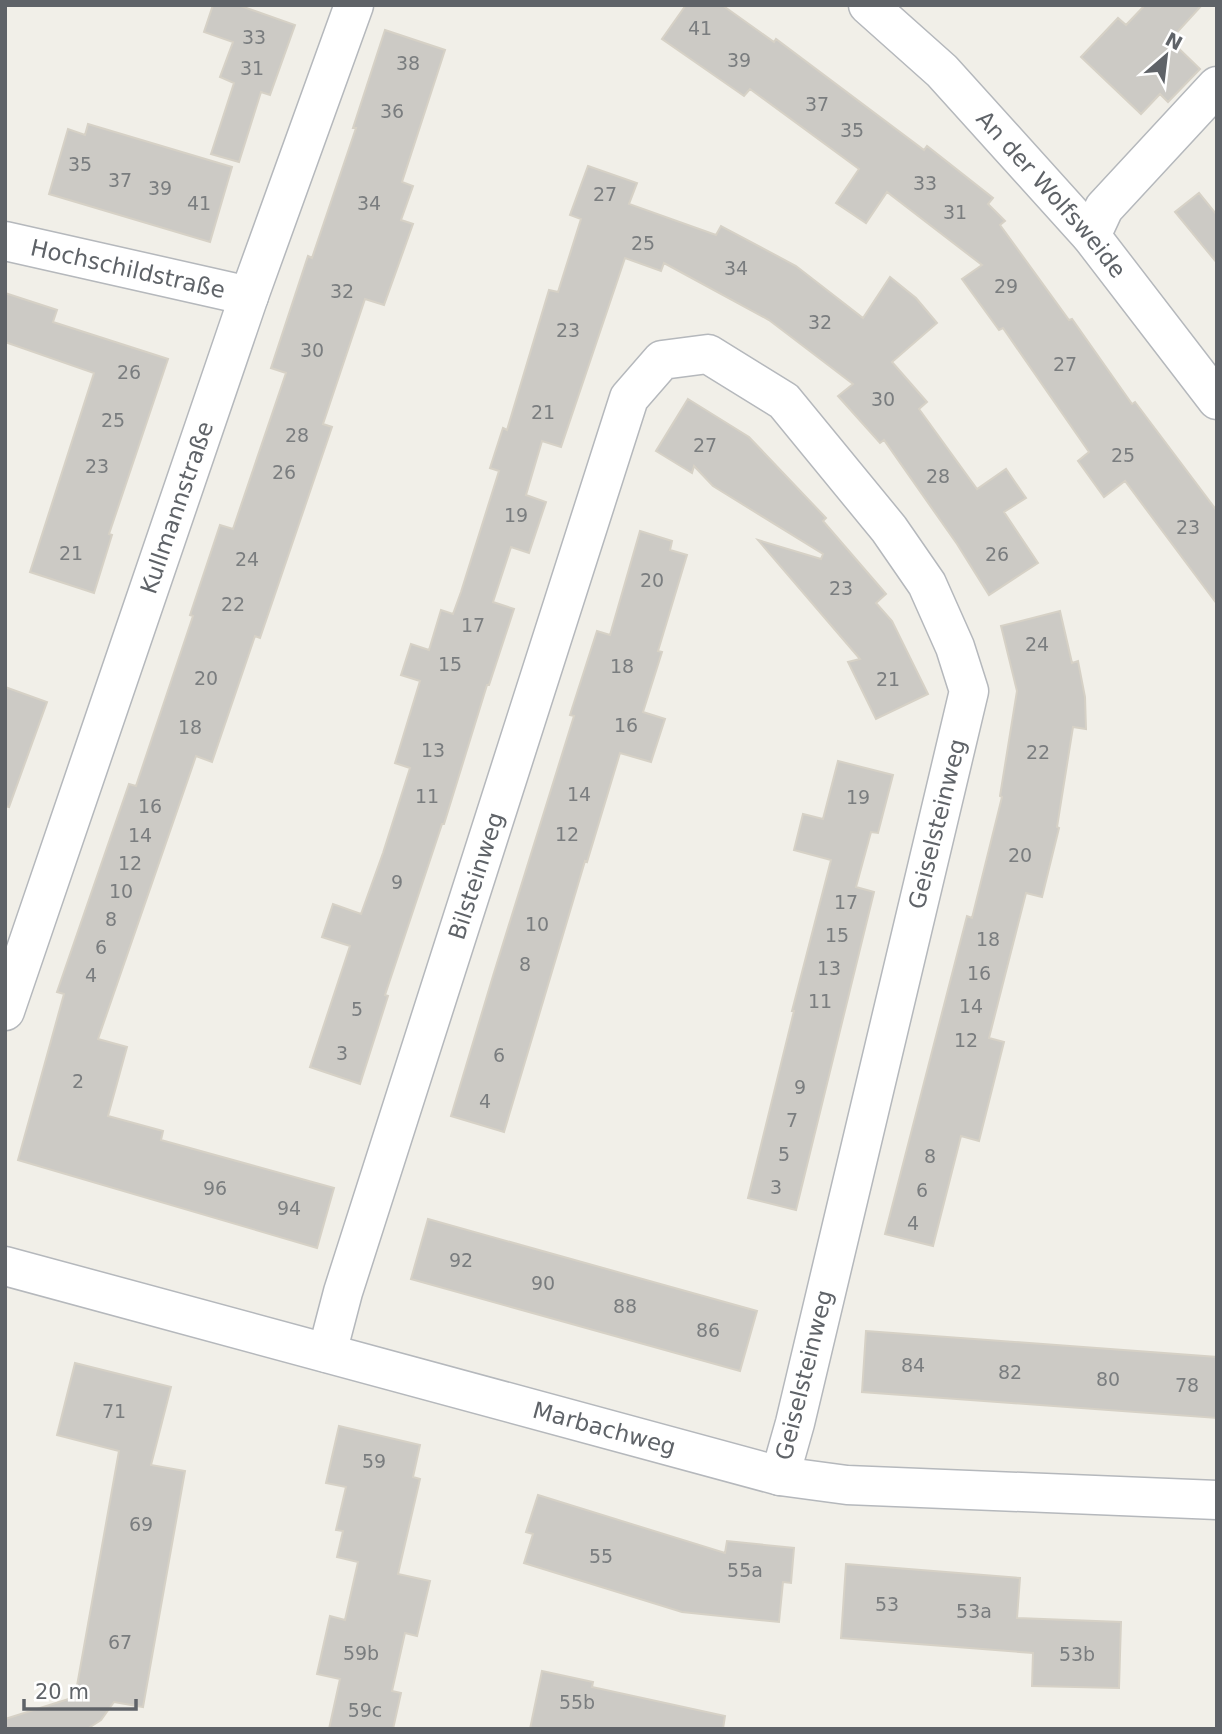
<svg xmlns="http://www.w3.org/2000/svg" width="1222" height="1734" font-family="'DejaVu Sans',sans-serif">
	<rect width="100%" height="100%" fill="#f1efe8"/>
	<!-- building -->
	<path fill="#cccac5" stroke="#d6d1c6" stroke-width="2" d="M213,5H238L295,25L270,95L261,92L239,162L211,154L234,83L220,77L233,42L204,32Z
		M686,5H722L774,42L776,39L924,150L927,146L993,198L988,204L1005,221L1000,225L1069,320L1072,319L1132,404L1135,402L1217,511V604L1125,481L1104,497L1078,461L1089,452L1003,328L999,330L962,279L982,265L887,192L866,223L836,203L859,169L750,89L744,96L662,39Z
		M1145,5H1202L1170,40L1200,69L1168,102L1160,94L1141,114L1081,57L1118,18L1126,25Z
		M385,30L445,50L402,182L413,186L401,220L413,224L384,305L365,299L323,424L332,427L260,638L255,636L212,762L196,756L98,1039L127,1047L108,1116L163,1131L161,1140L334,1188L317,1248L18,1160L64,994L57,992L129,784L136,786L193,616L190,615L220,525L233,529L286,373L271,368L308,256L312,258L356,128H353Z
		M88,124L232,167L210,242L49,194L68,129L85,135Z
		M588,166L637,183L629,204L716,235L721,226L796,266L863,318L890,277L916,298L937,323L892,362L927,402L919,409L977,489L1006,469L1026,498L1004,512L1038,563L989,595L957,544L884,440L880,443L838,396L853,384L769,320L664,263L661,271L625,258L561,447L542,441L526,495L546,502L529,553L511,547L493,602L514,609L489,685H487L444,824H442L385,995L388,996L360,1084L310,1067L350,946L322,937L333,904L361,914L383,853L410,768L395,763L420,681L401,675L411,644L429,650L441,610L453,614L461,592L499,471L490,468L503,428L507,430L549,290L558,292L581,219L570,215Z
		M1199,193L1217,215V263L1175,212Z
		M5,293L57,310L53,322L168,359L109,534L112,535L94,593L30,572L94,373L5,342Z
		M688,399L749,437L826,518L823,521L886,594L876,603L892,621L928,694L876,719L848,662L860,659L758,540L821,559L823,554L713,486L694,466L692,473L656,451Z
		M640,531L672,541L670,550L687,555L658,651L662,652L643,712L665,719L651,762L620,753L587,862L585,861L504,1132L451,1116L493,976L574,716L570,715L597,631L610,635Z
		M1060,611L1072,663L1078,661L1085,697L1086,729L1073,727L1057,827L1059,828L1042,897L1026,893L989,1038L1004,1042L979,1141L961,1136L933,1246L885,1234L967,916L972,918L1002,797L1000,796L1017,691L1001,626Z
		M5,687L47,702L9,807L5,806Z
		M838,761L893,775L878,833L871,832L856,887L874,892L796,1210L748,1198L794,1011H792L831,860L794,850L803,814L823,819Z
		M428,1219L757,1311L740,1371L411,1279Z
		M866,1331L1217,1357V1418L862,1392Z
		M75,1363L171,1387L151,1465L185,1471L143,1707L114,1702L101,1720L87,1729H5V1719L75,1697L119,1451L57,1435Z
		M339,1426L420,1445L413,1477L420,1479L398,1574L430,1581L417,1636L405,1633L392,1691L401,1693L393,1729H329L340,1679L317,1674L330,1616L345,1620L358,1562L337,1557L343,1531L336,1530L346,1487L326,1483Z
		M538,1495L725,1553L727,1541L794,1548L791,1583L783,1582L779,1622L682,1612L524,1563L533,1534L526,1532Z
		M846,1564L1020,1578L1017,1618L1121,1622L1119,1688L1032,1686L1033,1653L841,1638Z
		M542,1671L593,1682L592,1687L725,1716L723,1729H530Z"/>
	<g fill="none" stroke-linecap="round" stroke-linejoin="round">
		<defs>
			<g id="minor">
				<path id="s1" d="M868,5L942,71L1091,236L1217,400"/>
				<path d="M1091,236L1104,208L1217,86"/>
				<path id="s2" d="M5,241L249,296"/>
				<path id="s3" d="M5,1011L249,296L354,5"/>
				<path id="s4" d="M5,1266L780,1476L847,1485L1217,1500"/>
				<path id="s5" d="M327,1353L343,1292L629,398L662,360L708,354L784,401L889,529L927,584L955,647L969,691L795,1423L780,1476"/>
			</g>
		</defs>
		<!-- minor casing -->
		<use href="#minor" stroke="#b5b8bc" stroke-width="41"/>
		<!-- minor -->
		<use href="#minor" stroke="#fff" stroke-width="38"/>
	</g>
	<g text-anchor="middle" stroke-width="5" stroke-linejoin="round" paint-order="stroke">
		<!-- number labels -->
		<g font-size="19" fill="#7a7d7f">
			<text x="700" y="35">41</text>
			<text x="254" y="44">33</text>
			<text x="739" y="67">39</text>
			<text x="408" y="70">38</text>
			<text x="252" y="75">31</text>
			<text x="817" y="111">37</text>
			<text x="392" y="118">36</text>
			<text x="852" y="137">35</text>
			<text x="80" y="171">35</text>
			<text x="120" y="187">37</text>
			<text x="925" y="190">33</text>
			<text x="160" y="195">39</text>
			<text x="605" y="201">27</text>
			<text x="199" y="210">41</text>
			<text x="369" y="210">34</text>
			<text x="955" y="219">31</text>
			<text x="643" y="250">25</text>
			<text x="736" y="275">34</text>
			<text x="1006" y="293">29</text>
			<text x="342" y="298">32</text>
			<text x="820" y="329">32</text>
			<text x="568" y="337">23</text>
			<text x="312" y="357">30</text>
			<text x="1065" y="371">27</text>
			<text x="129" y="379">26</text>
			<text x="883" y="406">30</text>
			<text x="543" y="419">21</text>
			<text x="113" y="427">25</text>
			<text x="297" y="442">28</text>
			<text x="705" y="452">27</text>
			<text x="1123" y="462">25</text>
			<text x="97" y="473">23</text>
			<text x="284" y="479">26</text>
			<text x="938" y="483">28</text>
			<text x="516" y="522">19</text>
			<text x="1188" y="534">23</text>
			<text x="71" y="560">21</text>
			<text x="997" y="561">26</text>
			<text x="247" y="566">24</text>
			<text x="652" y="587">20</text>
			<text x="841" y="595">23</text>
			<text x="233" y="611">22</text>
			<text x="473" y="632">17</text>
			<text x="1037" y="651">24</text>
			<text x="450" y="671">15</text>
			<text x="622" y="673">18</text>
			<text x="206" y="685">20</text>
			<text x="888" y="686">21</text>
			<text x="626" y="732">16</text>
			<text x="190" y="734">18</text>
			<text x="433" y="757">13</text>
			<text x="1038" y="759">22</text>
			<text x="579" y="801">14</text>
			<text x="427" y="803">11</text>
			<text x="858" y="804">19</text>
			<text x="150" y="813">16</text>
			<text x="567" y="841">12</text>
			<text x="140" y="842">14</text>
			<text x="1020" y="862">20</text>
			<text x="130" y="870">12</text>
			<text x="397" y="889">9</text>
			<text x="121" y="898">10</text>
			<text x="846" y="909">17</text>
			<text x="111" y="926">8</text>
			<text x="537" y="931">10</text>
			<text x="837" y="942">15</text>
			<text x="988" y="946">18</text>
			<text x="101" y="954">6</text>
			<text x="525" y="971">8</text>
			<text x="829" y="975">13</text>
			<text x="979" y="980">16</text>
			<text x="91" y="982">4</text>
			<text x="820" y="1008">11</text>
			<text x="971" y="1013">14</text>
			<text x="357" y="1016">5</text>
			<text x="966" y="1047">12</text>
			<text x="342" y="1060">3</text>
			<text x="499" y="1062">6</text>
			<text x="78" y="1088">2</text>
			<text x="800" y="1094">9</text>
			<text x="485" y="1108">4</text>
			<text x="792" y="1127">7</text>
			<text x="784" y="1161">5</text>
			<text x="930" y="1163">8</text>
			<text x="776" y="1194">3</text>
			<text x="215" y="1195">96</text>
			<text x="922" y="1197">6</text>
			<text x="289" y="1215">94</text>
			<text x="913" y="1230">4</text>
			<text x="461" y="1267">92</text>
			<text x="543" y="1290">90</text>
			<text x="625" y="1313">88</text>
			<text x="708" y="1337">86</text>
			<text x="913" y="1372">84</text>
			<text x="1010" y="1379">82</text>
			<text x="1108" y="1386">80</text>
			<text x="1187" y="1392">78</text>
			<text x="114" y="1418">71</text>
			<text x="374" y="1468">59</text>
			<text x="141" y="1531">69</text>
			<text x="601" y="1563">55</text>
			<text x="745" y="1577">55a</text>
			<text x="887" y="1611">53</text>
			<text x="974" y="1618">53a</text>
			<text x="120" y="1649">67</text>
			<text x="361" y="1660">59b</text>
			<text x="1077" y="1661">53b</text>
			<text x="577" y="1709">55b</text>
			<text x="365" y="1717">59c</text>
		</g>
		<!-- street labels -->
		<g font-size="23" fill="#5f6368" stroke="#fff">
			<text dy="8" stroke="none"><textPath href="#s1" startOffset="264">An der Wolfsweide</textPath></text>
			<text dy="8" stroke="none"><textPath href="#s2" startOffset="126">Hochschildstraße</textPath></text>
			<text dy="8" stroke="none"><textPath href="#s3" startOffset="532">Kullmannstraße</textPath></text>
			<text transform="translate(937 824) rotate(-76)" y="8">Geiselsteinweg</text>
			<text dy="8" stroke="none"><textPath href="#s5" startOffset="500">Bilsteinweg</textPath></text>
			<text transform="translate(804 1375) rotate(-76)" y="8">Geiselsteinweg</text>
			<text dy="8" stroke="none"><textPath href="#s4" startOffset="621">Marbachweg</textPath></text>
		</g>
	</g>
	<!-- border -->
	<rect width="1222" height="1734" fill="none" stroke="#5f6368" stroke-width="14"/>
	<!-- north arrow -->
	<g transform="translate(1166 56) rotate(28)" stroke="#ffffff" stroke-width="5" paint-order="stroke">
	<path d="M0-5L12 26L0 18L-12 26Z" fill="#5f6368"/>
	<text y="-10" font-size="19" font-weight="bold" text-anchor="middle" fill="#5f6368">N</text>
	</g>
	<!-- scale -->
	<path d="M24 1699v10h112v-10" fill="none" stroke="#5f6368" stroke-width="3.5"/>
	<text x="35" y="1699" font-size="21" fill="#5f6368" stroke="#ffffff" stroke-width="5" paint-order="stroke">20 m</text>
</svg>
